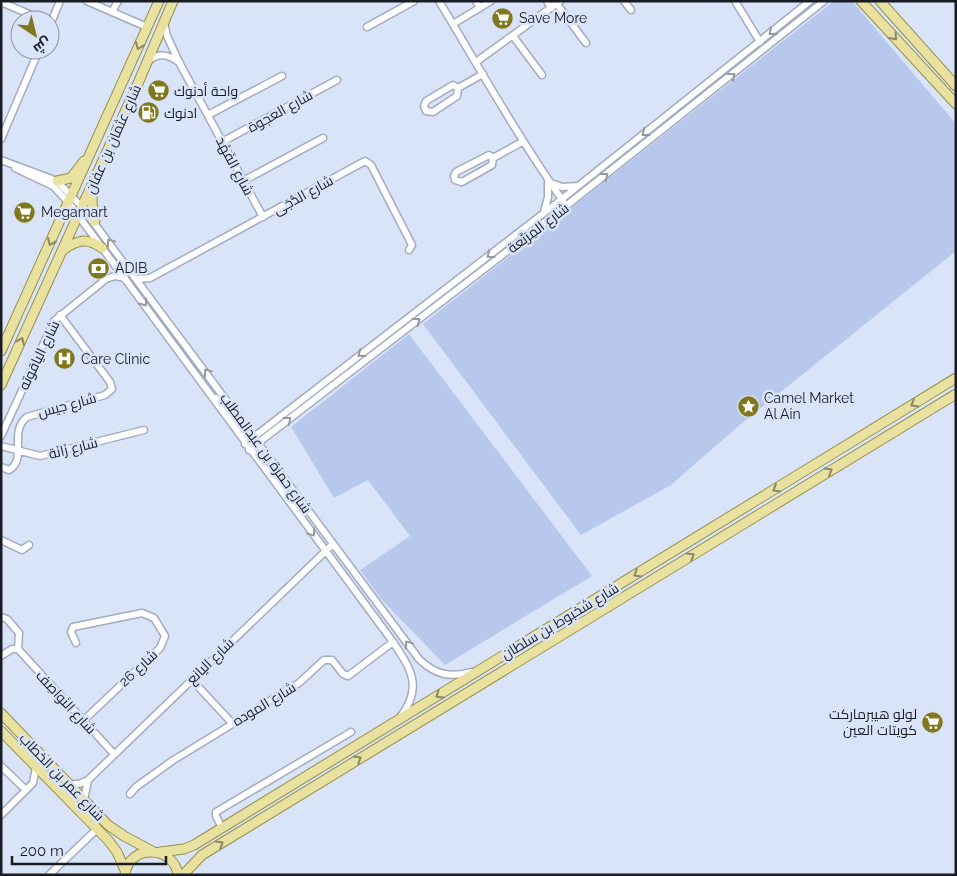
<svg xmlns="http://www.w3.org/2000/svg" width="957" height="876" font-family="Raleway,Cairo,sans-serif">
	<rect width="100%" height="100%" fill="#dae4f9"/>
	<!-- green -->
	<path fill="#b7c8ec" d="M834,1H852L956,124V251L742,423L671,485L581,535L423,324Z
		M409,334L592,576L445,665L382,600L360,570L410,536L368,480L334,498L291,427Z"/>
	<g fill="none" stroke-linecap="round" stroke-linejoin="round">
		<defs>
			<path id="minor" d="M87,1L147,27
				M439,1C480,69 518,137 563,201
				M476,1L480,8
				M547,1L551,8
				M624,1L631,10
				M735,1L760,42
				M1,2L43,20
				M557,4L586,43
				M112,12L118,1
				M164,23L167,36L180,64L263,217
				M453,24L491,1
				M50,25L60,1
				M367,27L414,1
				M513,36L542,75
				M147,62C159,52 168,54 180,63
				M476,62L560,1
				M453,85L458,88L457,96L433,112L426,111L424,106L426,101Z
				M458,88L483,74
				M208,115L282,76
				M1,139L39,50
				M222,142L337,80
				M489,155L493,158L492,165L462,182L455,180L454,176L456,172Z
				M493,158L522,142
				M1,160L57,181L82,207L419,659C435,675 451,678 472,672
				M15,168L53,186L69,203L393,642C411,669 423,687 401,716
				M243,181L323,138
				M551,183L562,187L578,186
				M544,212L548,197V182
				M138,279L150,278L365,161L371,165L412,245L409,250
				M216,398L254,442
				M1,436L54,321L106,279L115,276L125,278
				M245,444L562,199L810,1
				M1,446L40,456L144,430
				M249,450L566,206L824,1
				M1,467L9,470C28,459 8,432 27,417L105,395L112,389L110,382L60,315
				M1,540L22,550L29,545
				M1,617L7,619L19,633L18,649L114,754
				M76,643L71,632L73,627L142,613L154,618L165,636L160,648L83,721
				M1,656L12,649H18
				M191,679L232,723
				M1,766L26,790
				M69,784H79L88,780L333,544
				M130,794L136,787L172,761L299,683L324,660H332L343,674L348,676L393,642
				M84,800L88,780
				M1,815L33,783L36,767
				M222,828L216,816V812L351,732
				M49,875L97,829"/>
			<path id="major" d="M861,1L956,104
				M880,1L956,86
				M57,181L71,178L84,161
				M93,187L92,202L95,221
				M63,250C77,240 87,237 102,248
				M1,351L159,1
				M1,385L139,81L173,1
				M1,713L108,825L124,836L152,851
				M1,731L108,840L117,852L125,870
				M160,852L184,849L194,845L956,378
				M125,874C129,844 174,845 178,875
				M183,875L202,855L956,394"/>
		</defs>
		<!-- minor casing -->
		<use href="#minor" stroke="#a2abc0" stroke-width="9"/>
		<!-- major casing -->
		<use href="#major" stroke="#968f4a" stroke-width="11"/>
		<!-- minor -->
		<use href="#minor" stroke="#fff" stroke-width="6"/>
		<!-- major -->
		<use href="#major" stroke="#e9e19f" stroke-width="9"/>
	</g>
	<!-- one-way arrows -->
	<defs><path id="oneway-chevron" d="M-2-3.5L2.5 0L-2 3.5" fill="none" stroke-width="1.6" stroke-linecap="round" stroke-linejoin="round" transform="scale(1.25)"/></defs>
	<g stroke="#98999c">
		<use href="#oneway-chevron" transform="translate(772 32) rotate(141)"/>
		<use href="#oneway-chevron" transform="translate(732 76) rotate(-38)"/>
		<use href="#oneway-chevron" transform="translate(645 133) rotate(142)"/>
		<use href="#oneway-chevron" transform="translate(605 176) rotate(-38)"/>
		<use href="#oneway-chevron" transform="translate(110 242) rotate(-126)"/>
		<use href="#oneway-chevron" transform="translate(490 255) rotate(142)"/>
		<use href="#oneway-chevron" transform="translate(144 303) rotate(54)"/>
		<use href="#oneway-chevron" transform="translate(417 321) rotate(-37)"/>
		<use href="#oneway-chevron" transform="translate(361 354) rotate(142)"/>
		<use href="#oneway-chevron" transform="translate(207 372) rotate(-127)"/>
		<use href="#oneway-chevron" transform="translate(288 420) rotate(-38)"/>
		<use href="#oneway-chevron" transform="translate(312 533) rotate(53)"/>
		<use href="#oneway-chevron" transform="translate(408 644) rotate(-127)"/>
	</g>
	<g stroke="#8b8868">
		<use href="#oneway-chevron" transform="translate(894 37) rotate(48)"/>
		<use href="#oneway-chevron" transform="translate(139 46) rotate(113)"/>
		<use href="#oneway-chevron" transform="translate(51 242) rotate(114)"/>
		<use href="#oneway-chevron" transform="translate(21 341) rotate(-66)"/>
		<use href="#oneway-chevron" transform="translate(914 404) rotate(149)"/>
		<use href="#oneway-chevron" transform="translate(829 471) rotate(-31)"/>
		<use href="#oneway-chevron" transform="translate(776 489) rotate(149)"/>
		<use href="#oneway-chevron" transform="translate(691 556) rotate(-32)"/>
		<use href="#oneway-chevron" transform="translate(637 574) rotate(149)"/>
		<use href="#oneway-chevron" transform="translate(439 695) rotate(148)"/>
		<use href="#oneway-chevron" transform="translate(358 759) rotate(-31)"/>
		<use href="#oneway-chevron" transform="translate(220 844) rotate(-31)"/>
	</g>
	<!-- icons -->
	<defs>
		<symbol id="supermarket-disc" viewBox="-11 -11 22 22"><circle r="9.5" fill="#81771b" stroke="#dae4f9"/><path d="M-6-5.5h2.5l.6 2H6L4.5 2H-2.5L-4.4-4H-6ZM-1.5 3.2a1.3 1.3 0 1 0 .1 0ZM3 3.2a1.3 1.3 0 1 0 .1 0Z" fill="#fff"/></symbol>
		<symbol id="fuel-disc" viewBox="-11 -11 22 22"><circle r="9.5" fill="#81771b" stroke="#dae4f9"/><path d="M-5.5-6h7V0h2V4h1.3V-2.5L3-4.5l.8-.8L6-3V5H2.5V1h-1V6h-7ZM-4.2-4.7v3.2H.2V-4.7Z" fill="#fff"/></symbol>
		<symbol id="bank-disc" viewBox="-11 -11 22 22"><circle r="9.5" fill="#81771b" stroke="#dae4f9"/><path d="M-6-4H6V4H-6ZM0-2.3a2.3 2.3 0 1 0 0 4.6a2.3 2.3 0 1 0 0-4.6Z" fill="#fff"/></symbol>
		<symbol id="hospital-disc" viewBox="-11 -11 22 22"><circle r="9.5" fill="#81771b" stroke="#dae4f9"/><path d="M-5-5h3v3.5h4V-5h3V5h-3V1.5h-4V5h-3Z" fill="#fff"/></symbol>
		<symbol id="sight-disc" viewBox="-11 -11 22 22"><circle r="9.5" fill="#81771b" stroke="#dae4f9"/><path d="M0-6L1.8-2.2L6-1.7L2.9 1.2L3.7 5.4L0 3.3L-3.7 5.4L-2.9 1.2L-6-1.7L-1.8-2.2Z" fill="#fff"/></symbol>
	</defs>
	<g fill-rule="evenodd">
		<use href="#supermarket-disc" x="490" y="6" width="25" height="25"/>
		<use href="#supermarket-disc" x="146" y="78" width="25" height="25"/>
		<use href="#fuel-disc" x="136" y="100" width="25" height="25"/>
		<use href="#supermarket-disc" x="12" y="200" width="25" height="25"/>
		<use href="#bank-disc" x="86" y="256" width="25" height="25"/>
		<use href="#hospital-disc" x="52" y="346" width="25" height="25"/>
		<use href="#sight-disc" x="736" y="394" width="25" height="25"/>
		<use href="#supermarket-disc" x="920" y="710" width="25" height="25"/>
	</g>
	<g text-anchor="middle" stroke-width="5" stroke-linejoin="round" paint-order="stroke">
		<!-- poi labels -->
		<g font-size="14" fill="#191c24" stroke="#dae4f9" text-anchor="start">
			<text x="519" y="23">Save More</text>
			<text x="174" y="96">واحة أدنوك</text>
			<text x="164" y="118">ادنوك</text>
			<text x="41" y="217">Megamart</text>
			<text x="115" y="273">ADIB</text>
			<text x="81" y="364">Care Clinic</text>
			<text x="764" y="403">Camel Market<tspan x="764" dy="16">Al Ain</tspan></text>
			<text x="917" y="719" text-anchor="end">لولو هيبرماركت<tspan x="917" dy="16">كويتات العين</tspan></text>
		</g>
		<!-- street labels -->
		<g font-size="14" fill="#191c24" stroke="#dae4f9">
			<text transform="translate(280 111) rotate(-29)" y="5">شارع العجوة</text>
			<text transform="translate(113 139) rotate(-66)" y="5">شارع عثمان بن عفان</text>
			<text transform="translate(235 166) rotate(62)" y="5">شارع الفَهْد</text>
			<text transform="translate(303 195) rotate(-29)" y="5">شارع الدُّجَى</text>
			<text transform="translate(538 228) rotate(-37)" y="5">شارع المِرَبَّعة</text>
			<text transform="translate(39 355) rotate(-64)" y="5">شارع الياقوته</text>
			<text transform="translate(67 405) rotate(-15)" y="5">شارع جيس</text>
			<text transform="translate(73 448) rotate(-14)" y="5">شارع زَانَة</text>
			<text transform="translate(266 453) rotate(54)" y="5">شارع حمزة بن عبدالمطلب</text>
			<text transform="translate(560 621) rotate(-31)" y="5">شارع شخبوط بن سلطان</text>
			<text transform="translate(210 661) rotate(-44)" y="5">شارع اليانع</text>
			<text transform="translate(138 668) rotate(-43)" y="5">شارع 26</text>
			<text transform="translate(66 702) rotate(47)" y="5">شارع النَواصِف</text>
			<text transform="translate(264 704) rotate(-31)" y="5">شارع الموده</text>
			<text transform="translate(62 777) rotate(46)" y="5">شارع عمر بن الخطاب</text>
		</g>
	</g>
	<!-- border -->
	<rect width="957" height="876" fill="none" stroke="#191c24" stroke-width="5"/>
	<!-- north arrow -->
	<g transform="translate(35 35) rotate(145)"><circle r="24" fill="#dae4f9" stroke="#8d94a4"/>
	<path d="M0-4L9 19L0 12L-9 19Z" fill="#81771b"/>
	<text y="-8" font-size="14" font-weight="bold" text-anchor="middle" fill="#191c24">ش</text>
	</g>
	<!-- scale -->
	<path d="M12 856v8h154v-8" fill="none" stroke="#191c24" stroke-width="2.5"/>
	<text x="20" y="856" font-size="15" fill="#191c24" stroke="#dae4f9" stroke-width="4" paint-order="stroke">200 m</text>
</svg>
